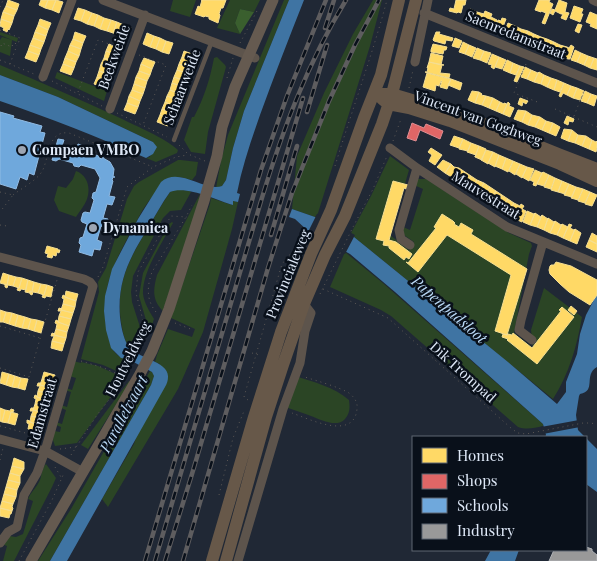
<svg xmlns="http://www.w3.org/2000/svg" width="597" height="561" font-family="'Playfair Display',serif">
	<rect width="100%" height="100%" fill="#202835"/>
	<!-- green -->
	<path fill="#2b4525" d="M173,0H196L190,17L170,11Z
		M230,0H260L254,12L240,9L235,23L240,34L217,28Z
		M284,0H289L244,111L233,148L226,180L222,186L216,188L221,161L228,135Z
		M373,0H382L370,46L318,213L315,217L292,209L297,156L324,93L353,34Z
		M0,32L18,38L17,42L12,40L10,56L0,52V40L2,37L12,40L0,35Z
		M217,57L225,65L226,67L208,132L205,154L191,152L184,140L192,117H194C204,98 210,79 214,58Z
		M0,65C41,82 81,100 120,118C136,126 165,138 178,150L177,153L156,162L146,158L150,157L153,142L58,97L0,75Z
		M57,72L107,91L104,101L55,78Z
		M390,156L409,170L390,235L409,250L414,242L401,233L403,227L410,230L423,189L414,185L418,179H426L509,233L531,243L532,246L529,254L514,333L533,348L531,330L544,288L582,317C577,346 569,374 553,399L354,237L350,235L371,196Z
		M178,160H181L198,162L196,175L192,180L180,177C172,183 157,190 152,197C143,207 137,221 130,233C112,267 98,296 108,335C111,348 114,357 128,359L124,370L121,373L103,365L81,359L99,292L98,282L106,268L127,199L134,186L139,182Z
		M76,171C87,175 91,187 87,199C85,205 79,212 76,217L59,211L54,200L58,186L66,188L73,179Z
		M176,189L189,191L191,192L181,210L170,211L163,218L133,276L131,292L132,302L140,327L141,337L138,344L133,351C126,345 123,335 122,327C114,287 128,261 148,228C155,216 162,204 170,192Z
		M200,194L197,209L163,311C152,300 153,290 157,275Z
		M211,198L232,205L233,201L238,202L232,229L203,332L178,389L108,507L102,499L134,444L160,364L155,362L157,355L168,329L192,337L195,329L171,318L210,204Z
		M172,222L173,223C162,243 142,272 143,294C144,303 150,312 154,319L151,328L148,327L139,296L143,273L169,224Z
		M345,252L384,284L543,424V426C534,428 527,430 518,427L391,316L381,310L330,287Z
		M73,361L81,363V362L98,366L122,377L123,380L77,443L55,446L53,440L54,431L60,432L61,427L56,425V422L62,424L66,410L61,408V405L67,407L71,392L65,390L66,388L72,390L76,378L69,376Z
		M150,371L152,372L154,376L151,385L50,561H38L71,509Z
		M295,376C314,382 334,387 349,400C350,408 350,413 345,419C337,428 321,420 311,416C303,413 294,410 285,407Z
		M129,381V384L88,449L81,445Z
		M46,464L56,478L52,487L14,561H3L7,546L2,544L9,536L16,537L23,534L33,501L28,499C31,492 37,487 40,480C42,474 42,468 46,464Z"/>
	<!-- forest -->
	<path fill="#3a5f2e" d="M240,9L254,12L240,34L235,23Z"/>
	<!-- water -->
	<path fill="#3f74a3" d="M289,0H304C289,38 274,76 260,115C251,141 242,167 237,193L240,194L238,202L233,201V205C216,200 186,185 170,192C162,203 155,216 148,228C130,257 117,281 120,317C121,326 123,337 128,346C136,358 169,361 168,377C168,380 167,384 165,387L67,561H50L151,385L154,376L152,372L128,359L121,358L111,348L106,330L104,311L105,296L112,269L138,219L161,182C179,166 204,192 222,186L226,180L233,148L244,111Z
		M0,75L58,97L153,142L157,147L153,154L146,158C98,137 50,118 0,101Z
		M292,209L315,217L354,237L508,362L557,404L566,392V382L577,354L580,334L586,315L597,294V367C583,375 597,391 580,394L579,396L576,415L578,430L585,437H545L546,435L543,424L395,292L350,254L308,231L295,219L289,217Z
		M586,438L597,449V492L586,484Z
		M491,550H519L515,561H485Z"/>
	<!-- pier -->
	<path fill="#202835" d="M317,214L355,235L345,254L307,234Z
		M579,420L580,427L543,434L541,427Z"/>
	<!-- homes -->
	<path fill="#ffd966" stroke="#f5de92" d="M8,0L19,4L17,10L6,6Z
		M41,0H48L45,8L39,5Z
		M48,0H56L52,10L45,8Z
		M56,0L63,2L59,13L52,10Z
		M201,0H226L223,8H221L219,14L220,15L218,23L209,19V17L205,16L204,17L195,14L198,6L200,7L202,0Z
		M456,0H466L465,5H463L461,13L458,12L457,13L449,11L450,8L454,9Z
		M539,0H550L549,2L553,4L545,24L542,23L546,13L541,11V12L535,10Z
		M559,0L567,3L565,12L569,13L566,20L561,18L563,14H561L555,11L553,15L550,13L552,9L555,10Z
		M6,6L17,10L14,16L3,12Z
		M574,6L583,9L581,14H583L580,22L570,18Z
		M78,8L85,10L81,21L74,19Z
		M470,9L477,12L474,21L467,18Z
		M85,10L92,13L87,24L81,21Z
		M485,11L492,14L487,26L480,23Z
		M3,12L14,16L12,23L1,19Z
		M477,12L484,14L480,23L474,21Z
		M590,12L597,15V29L590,26L591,24L586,22Z
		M92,13L98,15L94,26L87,24Z
		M98,15L104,18L100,29L94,26Z
		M491,17L497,20L494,29L487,26Z
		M104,18L111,20L107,31L100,29Z
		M502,18L506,19L501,32H499L495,29L498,20L501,21Z
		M1,19L12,23L9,30L8,29L7,32L3,30L4,28L0,26Z
		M40,19L51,23L48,30L38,25Z
		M111,20L117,22L113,33L107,31Z
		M117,22L124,25L120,36L113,33Z
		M508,23L515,26L511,35L504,33Z
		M578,24L582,25L579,33L575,31Z
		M38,25L48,30L46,36L35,32Z
		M124,25L131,27L126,38L120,36Z
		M515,26L521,29L517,38L511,35Z
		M521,29L528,31L524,41L517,38Z
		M528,31L534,34L530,43L524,41Z
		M35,32L46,36L44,42L33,38Z
		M75,32L86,36L83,43L73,39Z
		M436,32H440L439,34L453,38L452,41L446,40L445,44L434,41L433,40Z
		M147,33L154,36L150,47L143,44Z
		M534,34L541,37L537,46L530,43Z
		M154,36L160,38L156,49L150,47Z
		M541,37L547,39L543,49L537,46Z
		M33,38L44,42L41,49L30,45Z
		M160,38L166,41L162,52L156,49Z
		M455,38L462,41L459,48L452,46Z
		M73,39L83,43L81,49L70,45Z
		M547,39L554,42L550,51L543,49Z
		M166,41L173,43L169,54L162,52Z
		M463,42L469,45L465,54L459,52Z
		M554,42L560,45L557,54L550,51Z
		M109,44L120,49L117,55L106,51Z
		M433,44L447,47L446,50H444L443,54L431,52V50Z
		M30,45L41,49L39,55L28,51Z
		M70,45L81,49L79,56L68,51Z
		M469,45L476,48L472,57L465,54Z
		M560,45L567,47L563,57L557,54Z
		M571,45L574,47L570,59H568L563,57L567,47L569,48Z
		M477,48L484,51L480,60L473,58Z
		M575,50L581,53L577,62L571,60Z
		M28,51L39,55L36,62L25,58Z
		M68,51L79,56L76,62L65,58Z
		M106,51L117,55L115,62L104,58Z
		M184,51L195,55L193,62L182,57Z
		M484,51L491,53L487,63L480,60Z
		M431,53L443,56L441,65L429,62Z
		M581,53L588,56L584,65L577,62Z
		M492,54L499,57L494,69L491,67L492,65L488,64Z
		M588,56L594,58L590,68L584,65Z
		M182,57L193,62L190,68L179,64Z
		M499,57L506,60L502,69L495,67Z
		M65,58L76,62L74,68L63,64Z
		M104,58L115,62L112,68L101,64Z
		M144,58L155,62L152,69L141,64Z
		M594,58L597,59V70L590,68Z
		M507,60L513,63L510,73L503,70Z
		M429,62L444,65H442L440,73L450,74L449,78L425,72H427L428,68H427Z
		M513,63L520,66L516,75L510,73Z
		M63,64L74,68L71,75L60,71Z
		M101,64L112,68L110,75L99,71Z
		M141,64L152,69L150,75L139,71Z
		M179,64L190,68L188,74L177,70Z
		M520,66L524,67L517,82L514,81Z
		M525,67L531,70L527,79L521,77Z
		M177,70L188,74L185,81L174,77Z
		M531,70L538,73L534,82L527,79Z
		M99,71L110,75L108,81L97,77Z
		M139,71L150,75L147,81L136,77Z
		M539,72L544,75L541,84L534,82L538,73Z
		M427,73L451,79L447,89L440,87L442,81H441L439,86L436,85L435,91L423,87Z
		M544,75L551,78L547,87L541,84Z
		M97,77L108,81L105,88L94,84Z
		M136,77L147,81L145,88L134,84Z
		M174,77L185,81L183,87L172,83Z
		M551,78L557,80L554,90L547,87Z
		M451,79L462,83L460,90L448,85Z
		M557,80L564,83L560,92L554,90Z
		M172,83L183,87L180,94L170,90Z
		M564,83L571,86L567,95L563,93L561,97L559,96Z
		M134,84L145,88L143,94L132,90Z
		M571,86L577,88L573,98L567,95Z
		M577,88L584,91L580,100L573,98Z
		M132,90L143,94L140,101L129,96Z
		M170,90L180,94L178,100L167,96Z
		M472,91L479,92L475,103L468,100Z
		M585,91L591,94L587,103L581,101Z
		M479,92L482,94L481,95L486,96L482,105L475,103Z
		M591,94L597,96L594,106L587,103Z
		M129,96L140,101L138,107L127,103Z
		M167,96L178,100L176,107L165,102Z
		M486,96L493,98L489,108L482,105Z
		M493,98L500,102L496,111L489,108Z
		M520,98L528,101L526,104L523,102L522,106L518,104Z
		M165,102L176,107L173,113L162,109Z
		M500,102L504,104V103L507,104L503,114L496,111Z
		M508,102L510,104L509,106L514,108L510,117L503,114Z
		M127,103L138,107L135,114L124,110Z
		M162,109L173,113L171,120L160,115Z
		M518,110L526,111L522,122L514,119Z
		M526,111L532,115L528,125L522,122Z
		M160,115L171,120L168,126L157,122Z
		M532,115L540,117L535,127L528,125Z
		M567,116L574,119L573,122L569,121L568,125L564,123Z
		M540,117L546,121L542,130L535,127Z
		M546,121L553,123L549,133L542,130Z
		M553,123L560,127L556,136L549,133Z
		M564,129L572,130L568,141L561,138Z
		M572,130L578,135L575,143L568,141Z
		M578,135L586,136L582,146L575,143Z
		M454,136L463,139L459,148L450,145Z
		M586,136L592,140L589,149L582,146Z
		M463,139L471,143L468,151L459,149Z
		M592,140L596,142L597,141V148L596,152L589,149Z
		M471,143L479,146L475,157L476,155L467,152Z
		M479,146L486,149L482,160L475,157Z
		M431,148L442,155L435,165L429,161L432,155L428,152Z
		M486,150L493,152L488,164L481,160Z
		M493,152L499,155L495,167L488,163Z
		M499,155L506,158L502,169L495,166Z
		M506,158L513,161L508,172L502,169Z
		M443,160L451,164L445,173L437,167Z
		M513,161L520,164L515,175L509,171Z
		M451,164L454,167L459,168L453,178L445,173Z
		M520,164L527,167L522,178L516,174Z
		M527,167L534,169L529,181L522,177Z
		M459,168L465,172L459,182L453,178Z
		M535,170L542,173L536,186L533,185L534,182L530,180Z
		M465,172L471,176L465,185L459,182Z
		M543,172L549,175L544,186L537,184L542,173Z
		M549,175L555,178L551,189L544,187Z
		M471,176L477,180L472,189L465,185Z
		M555,178L562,181L558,192L551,190Z
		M477,180L484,183L478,193L472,189Z
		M393,181L408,185L406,189L404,188L389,240L396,242L412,254L409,259L406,257L404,260L389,248V246L383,245L384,241L376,239Z
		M562,181L569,184L565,194L558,192Z
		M484,183L490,187L484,196L478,193Z
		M569,184L576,187L572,197L564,195Z
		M490,187L496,191L490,200L484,196Z
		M576,187L583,189L578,200L571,198Z
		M583,189L590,192L585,203L578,201Z
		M496,191L502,195L496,204L490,200Z
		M590,192L597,195L592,206L585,204Z
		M502,195L508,199L502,208L496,204Z
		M508,199L514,203L508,212L502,208Z
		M514,203L520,206L515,216L508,212Z
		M521,204L524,206L522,209L526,211L522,222L515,219L516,217L515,216Z
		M527,211L534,214L535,213L530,225L523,222Z
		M535,213L541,217L542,215L537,227L530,225Z
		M442,214L453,221L455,223L454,224L459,227L461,223L473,230L471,234L527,269L507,335L495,331L511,275L447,235L418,272L406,262L408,263L436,228L434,227Z
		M542,215L548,219V218L544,230L537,227Z
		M548,218L554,222L555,221L550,233L544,230Z
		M555,221L561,225L562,224L557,235L550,233Z
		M562,224L568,227L563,238L557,235Z
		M569,224L572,225L570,228L574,230L575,229L570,241L563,238Z
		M575,229L581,233L577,244L570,241Z
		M592,233L597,236V244L589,240Z
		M589,240L597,244V252L586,247Z
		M47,246L58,249V250H60L59,253L57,252L56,256L53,255L52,258L47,257L48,254L45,253Z
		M556,262L571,266L597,280V295L590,305L569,292L560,284L550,274L549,270L550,266L551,265H554Z
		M3,273L9,275L7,285L0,283Z
		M9,275L16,277L13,286L8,285L7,288L5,287V284L7,285Z
		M16,277L22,278L19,288L13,286Z
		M22,278L28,280L26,290L21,289L20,291L17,290L18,288H19Z
		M28,280L34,282L32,292L30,291V293L25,292Z
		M34,282L41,284L38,293L33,292L32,295L30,294V291L32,292Z
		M41,284L47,285L44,295L38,293Z
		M47,285L53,287L51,297L46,296L45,298L42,297L43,295H44Z
		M66,291L78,294L76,301L65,297Z
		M63,295L65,296V297L76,301L75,307L63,304L64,299L62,298Z
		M63,304L75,307L73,313L61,310Z
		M571,306L577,311L574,315L568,310Z
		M562,307L574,317L537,364L507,340L508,339L502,337L503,334L507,335L508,334L512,335L513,333L532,348L561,311L559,310Z
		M59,308L62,309L61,310L73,313L71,319L59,316L61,311H58Z
		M0,310L6,312L3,322H0Z
		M6,312L12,313L9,324L3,322Z
		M12,313L18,315L15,326L9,324Z
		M18,315L25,317L22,328L15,326Z
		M59,316L71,319L69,326L58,322Z
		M25,317L31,319L28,329L22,328Z
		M31,319L37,320L34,331L28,329Z
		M37,320L44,322L41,333L34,331Z
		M56,320L58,321V322L69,326L67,332L56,329L57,324L55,323Z
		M56,329L67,332L66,338L54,335Z
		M52,333L55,334L54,335L66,338L64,344L52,341L54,336H51Z
		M52,341L64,344L62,351L51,348Z
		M2,372L9,374L6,385L0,383Z
		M44,372L55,375L53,382L42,379Z
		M9,374L15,376L12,387L6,385Z
		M15,376L21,378L18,388L12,387Z
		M21,378L28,379L25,390L18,388Z
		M42,379L53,382L52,388L40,385Z
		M38,383H41L40,385L52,388L50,394L38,391L40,386H37Z
		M38,391L50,394L48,401L37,397Z
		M35,395L37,396V397L48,401L47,407L35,404L36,399L34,398Z
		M35,404L47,407L45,413L33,410Z
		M0,408L5,410L2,422L0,421Z
		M31,408H34L33,410L45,413L43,419L31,416L33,411H30Z
		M11,409L14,410L13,412H11L8,423L2,422L5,410L10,411Z
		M11,412L18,414L15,425L8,423Z
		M31,416L43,419L41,426L30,422Z
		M27,420L30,421V422L41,426L39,432L28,429L29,424L27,423Z
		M14,458L24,462V469L12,466Z
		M12,466L24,469L20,476L10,473Z
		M10,473L20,476V483L8,480Z
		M8,480L20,483L17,490L6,487Z
		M6,487L17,490L16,497L4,494Z
		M4,494L16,497L13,504L2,501Z
		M2,501L13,504L12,507L13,508L12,511L0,508Z
		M0,508L12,511L11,514H10L9,518L0,516Z"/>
	<!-- shops -->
	<path fill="#e06666" stroke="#df8d92" d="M412,123L424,128L426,124L443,131L440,139L420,130L416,141L407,138Z"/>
	<!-- schools -->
	<path fill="#6fa8dc" stroke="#90bbe4" d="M0,112L14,116L13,118L42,126L40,132L45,133L34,175L29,173L27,180L20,177L16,189L0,184Z
		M58,139L64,140L62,146L76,150L78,144L86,147L85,152L99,156V158L102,159L103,157V158L110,162L114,169L113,177H115H113L112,180L113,181L109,196L115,197L112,205L107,204L103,218L108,219L106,228L101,226L97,240L102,242L100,250L94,249L92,256L79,252L81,245L79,243L80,238L83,237L87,224L82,222L81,220L83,213L85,212L90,213L94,200L92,198L93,193L96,192L100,178L95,169L81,165L79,167L74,166L73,163L59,159L56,161L52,160Z"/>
	<!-- industry -->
	<path fill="#999" stroke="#aeb1b5" d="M586,547L592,549V551L597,555V561H549L554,550H586Z"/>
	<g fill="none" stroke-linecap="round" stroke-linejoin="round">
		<!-- path -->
		<path stroke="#5c5855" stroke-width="1" stroke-dasharray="1 4" stroke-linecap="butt" d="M0,7L3,0
			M0,30L20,38L18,44L13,43L12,47L2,43L0,49
			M240,43L258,9
			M139,55L166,65L143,125
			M0,60L34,74
			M10,64L17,45
			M526,64L514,93L540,103
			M227,78L233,58
			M52,81L102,106
			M409,88L413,70
			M78,92L98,40L123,49
			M555,109L597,127
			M117,113L167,137
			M574,116L585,88
			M393,141L401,119
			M179,145L188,154L205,161
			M335,166C352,110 372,56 387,0
			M0,192L13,195L0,212
			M13,195C22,188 34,182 41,173C50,160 46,130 69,133L153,167
			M0,225L7,226
			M98,277L103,267L127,187L153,167L176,157L187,155
			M323,289L388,318L512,429L518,433L526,434L583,423H590L597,424
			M320,294L353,227L373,189L387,156
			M156,312C146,300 147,286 152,272L186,217L192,205
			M275,317L278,309
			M175,323L193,330
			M0,326L40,338
			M145,340L146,332L136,293L138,272L171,216L187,217
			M252,353L259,355
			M81,361L104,368L126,378
			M0,368L29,377L57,280
			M248,400L244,397L281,267C286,257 288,254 299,251
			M292,413C309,419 354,441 357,409C358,402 354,397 349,393C339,387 317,381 305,377
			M0,426L40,437
			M60,449L76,447
			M71,455L97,415L122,383
			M0,460L3,448
			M55,467L61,477
			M219,495L233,438L244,411
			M19,561L52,500L64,473"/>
		<!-- lane -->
		<path stroke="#5d544c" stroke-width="4.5" d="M174,140L212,41"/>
		<!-- street -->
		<path stroke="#5d544c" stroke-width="9" d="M103,0L255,58
			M593,0L597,2
			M424,13L597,83
			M415,62L428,0
			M43,77L72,0
			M110,109L145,15
			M390,148L417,168L507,227L597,264
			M410,245L401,239L399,230L417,168
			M0,257L84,279L90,282L93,286L45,451L37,473L24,495L17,527L8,532L0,543
			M532,340L519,330L521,320L543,242
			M0,439L45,451L83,472
			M238,561L283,409L300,363L305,331L311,313L304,304"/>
		<!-- secondary -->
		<path stroke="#655a50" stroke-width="11" d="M31,561L140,374L152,351L169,309L204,201L217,156L222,127L235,87L273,0"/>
		<!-- primary -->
		<path stroke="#675849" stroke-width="12" d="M383,94H392L459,114L561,155L597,169
			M382,99L388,104L409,108L450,121L560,164L597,181
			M212,561L254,417L281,332L311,254L331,210L364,118L381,75L399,0
			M226,561L266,417L283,365L304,304L325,255L345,216L382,124L392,94L416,0"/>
		<defs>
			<path id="rail" d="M325,28L334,0
				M307,112L327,45
				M271,235L297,146
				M145,561L261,170L287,96L326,0
				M155,561L261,201C283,129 307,64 346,0
				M165,561L192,474L303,98
				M183,561L268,268L292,193L329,101L355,45L379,0"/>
		</defs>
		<!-- rail casing -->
		<use href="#rail" stroke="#5e5d5f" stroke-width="4.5"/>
		<!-- rail -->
		<use href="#rail" stroke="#09101a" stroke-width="2.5" stroke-dasharray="8" stroke-linecap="butt"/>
	</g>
	<!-- markers -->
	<g fill="#9ca5b3" stroke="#09101a" stroke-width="2">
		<circle cx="22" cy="150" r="5"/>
		<circle cx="93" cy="228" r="5"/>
	</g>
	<g text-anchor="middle" stroke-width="5" stroke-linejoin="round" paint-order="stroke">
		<!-- street labels -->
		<g font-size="14" fill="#dee8f7" stroke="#09101a">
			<text transform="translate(516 35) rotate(22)" y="5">Saenredamstraat</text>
			<text transform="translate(114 57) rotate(-70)" y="5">Beekweide</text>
			<text transform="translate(182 87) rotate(-69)" y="5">Schaarweide</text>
			<text transform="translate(478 118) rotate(20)" y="5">Vincent van Goghweg</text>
			<text transform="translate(486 195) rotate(32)" y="5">Mauvestraat</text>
			<text transform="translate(288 274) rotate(-68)" y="5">Provincialeweg</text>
			<text transform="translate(128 359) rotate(-63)" y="5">Houtveldweg</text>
			<text transform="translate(463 372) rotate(42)" y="5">Dik Trompad</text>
			<text transform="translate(42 413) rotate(-74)" y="5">Edamstraat</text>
		</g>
		<!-- poi labels -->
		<g font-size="14" font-weight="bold" fill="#dee8f7" stroke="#09101a" text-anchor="start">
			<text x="32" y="155">Compaen VMBO</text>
			<text x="103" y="233">Dynamica</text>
		</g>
		<!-- water labels -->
		<g font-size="15" font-style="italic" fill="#b9d8f5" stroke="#09101a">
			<text transform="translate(449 310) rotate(41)" y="5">Papenpadsloot</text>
			<text transform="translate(124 414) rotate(-62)" y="5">Parallelvaart</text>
		</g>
	</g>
	<!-- legend -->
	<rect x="412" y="436" width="175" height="115" fill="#09101a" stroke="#5e6672"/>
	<rect x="422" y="448" width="25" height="15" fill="#ffd966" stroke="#5e6672"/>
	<text x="457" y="461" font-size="15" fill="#dee8f7">Homes</text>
	<rect x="422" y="474" width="25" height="15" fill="#e06666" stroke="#5e6672"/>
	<text x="457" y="486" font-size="15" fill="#dee8f7">Shops</text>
	<rect x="422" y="498" width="25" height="15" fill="#6fa8dc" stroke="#5e6672"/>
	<text x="457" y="511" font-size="15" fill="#dee8f7">Schools</text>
	<rect x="422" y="524" width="25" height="15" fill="#999999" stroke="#5e6672"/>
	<text x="457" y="536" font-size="15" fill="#dee8f7">Industry</text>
</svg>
